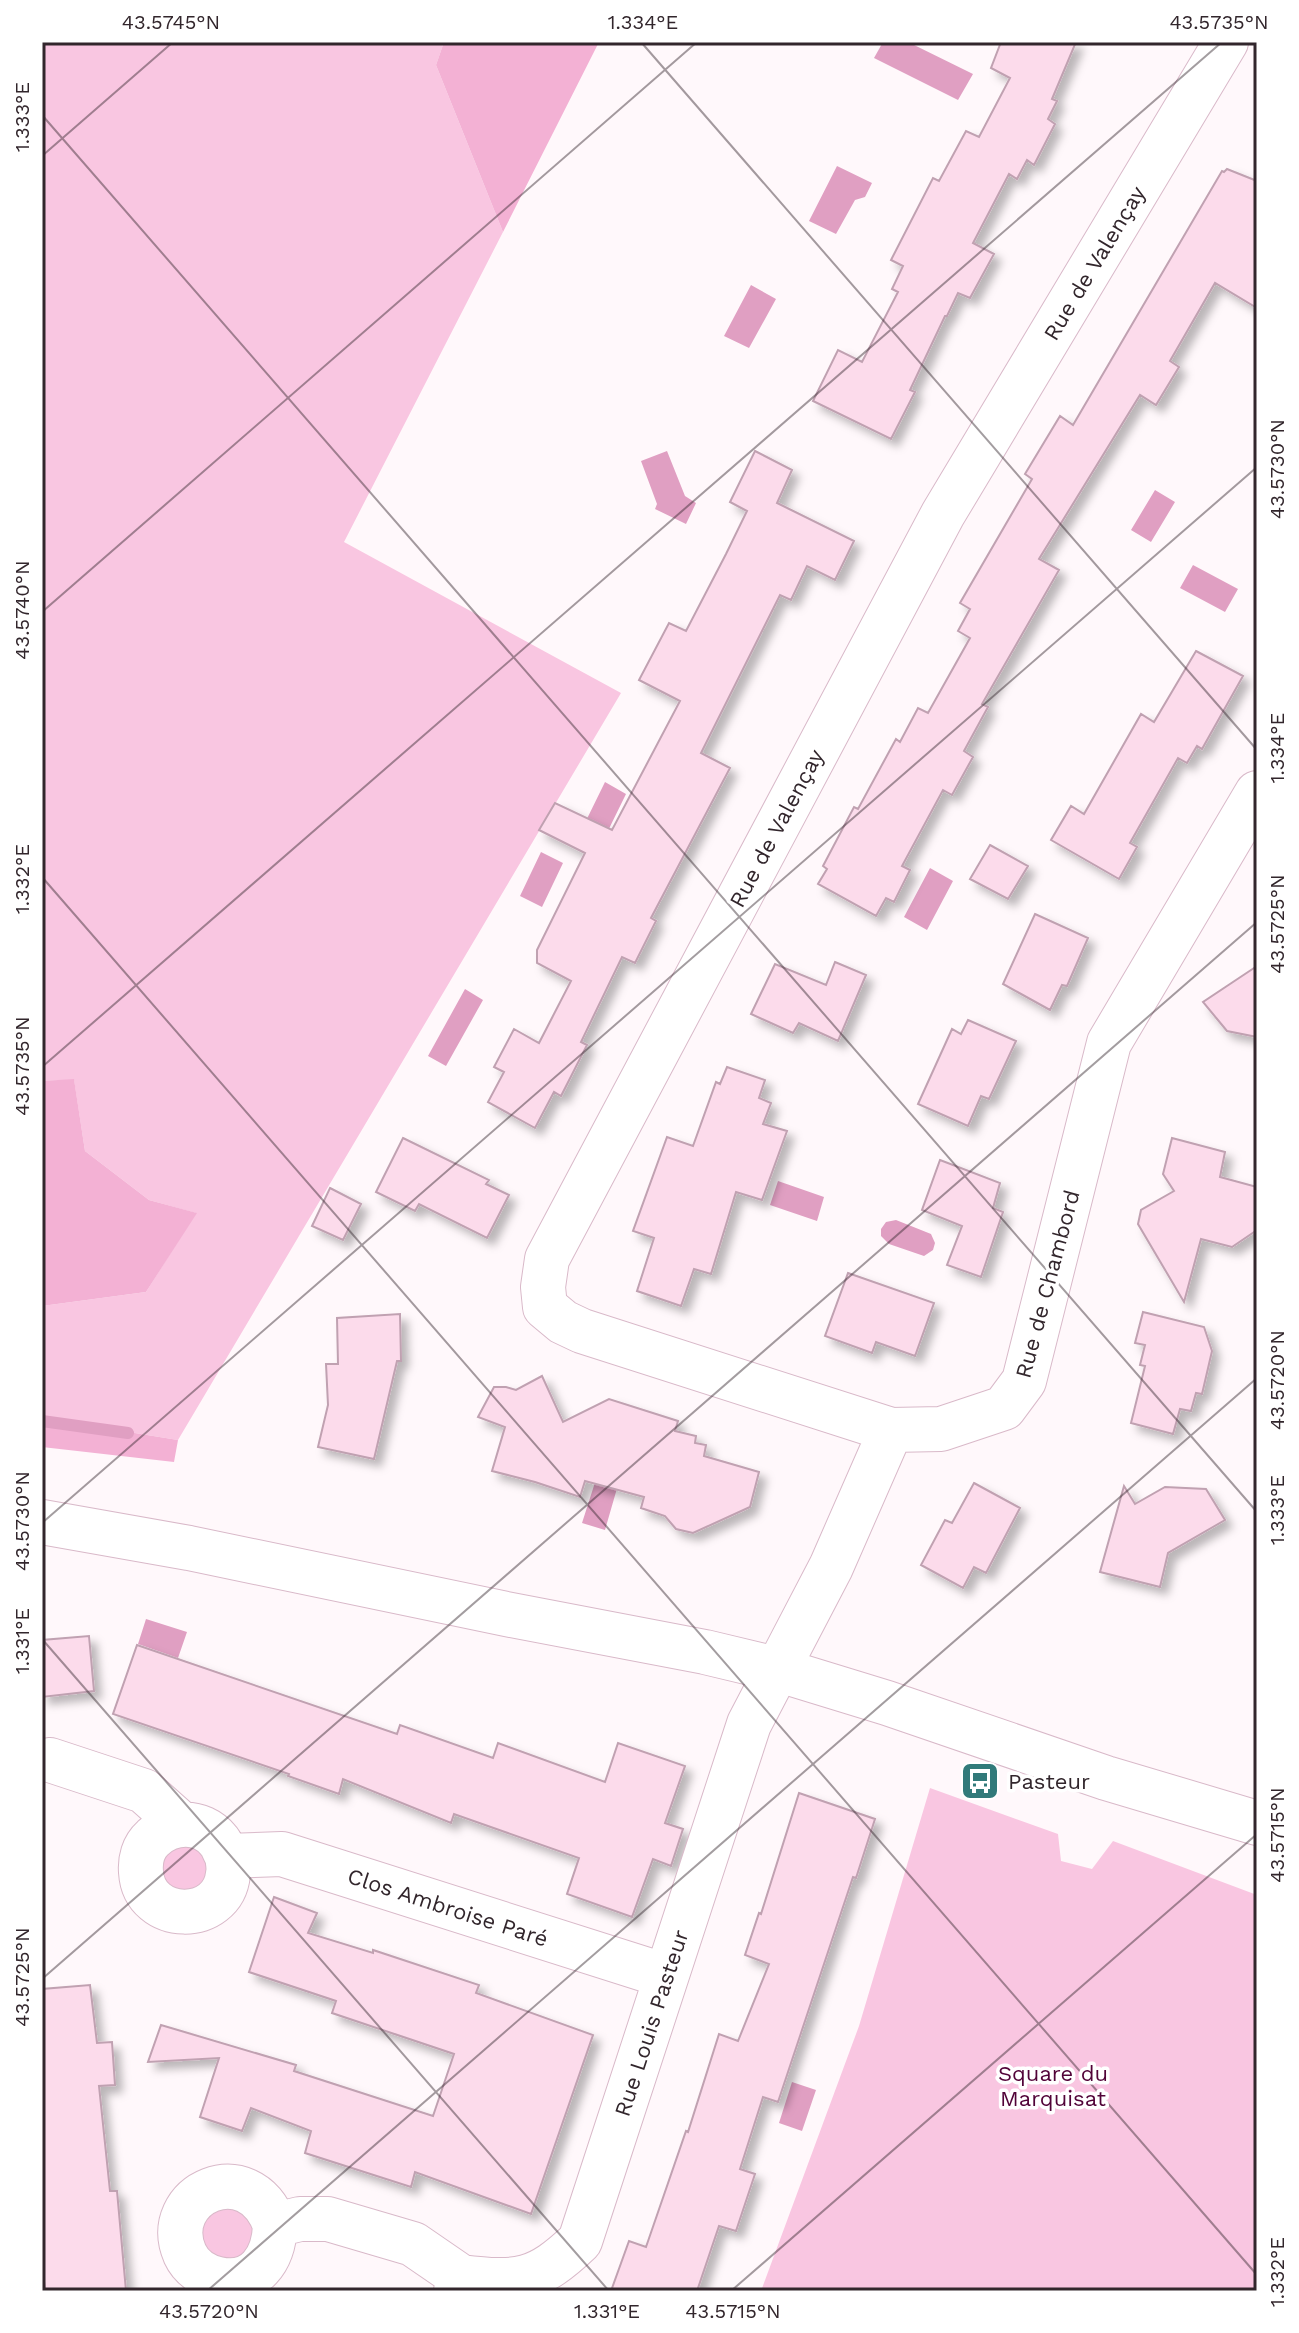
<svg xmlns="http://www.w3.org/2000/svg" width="1299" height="2333" font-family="'Work Sans',sans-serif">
	<defs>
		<filter id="shadow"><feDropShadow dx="7" dy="7" stdDeviation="4" flood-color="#0004"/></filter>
	</defs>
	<rect width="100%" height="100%" fill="#fff8fb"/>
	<!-- green -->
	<path fill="#f9c6e1" d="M42,42H444L436,65L503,232L344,542L621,693L178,1440L42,1418V1306L146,1292L196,1213L149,1200L85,1151L74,1080L42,1081Z
		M930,1788L1058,1834L1061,1861L1092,1869L1113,1841L1257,1895V2291H761L859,2026Z
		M182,1842L204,1851L210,1873L197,1891L174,1893L159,1876L163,1854Z
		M224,2201L259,2222L246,2261L205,2258L200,2217Z"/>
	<!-- forest -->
	<path fill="#f3b1d4" d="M444,42H599L503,232L436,65Z
		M74,1079L85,1151L149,1200L197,1213L146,1292L42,1306V1081Z
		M42,1418L178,1440L174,1462L42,1447Z"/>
	<!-- water -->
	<path fill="#e09fc2" d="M883,42H908L973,74L958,100L874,58Z
		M837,166L872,183L865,197L855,200L836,234L809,221Z
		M751,285L776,299L749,348L724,336Z
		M667,451L685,496L696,503L686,524L655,509L657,504L641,461Z
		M1155,490L1175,502L1151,542L1131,530Z
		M1193,565L1238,589L1225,612L1180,588Z
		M605,782L626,794L602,843L580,833Z
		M541,852L563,863L542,907L520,896Z
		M930,868L953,881L927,930L904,917Z
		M465,989L483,1000L446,1066L428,1056Z
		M778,1181L824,1197L817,1221L770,1205Z
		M896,1220L931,1234L935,1243L933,1250L924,1256L889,1244L881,1236V1229L886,1222Z
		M599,1470L620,1478L605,1530L582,1523Z
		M146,1619L187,1632L178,1658L138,1644Z
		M792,2082L816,2090L802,2131L779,2123Z"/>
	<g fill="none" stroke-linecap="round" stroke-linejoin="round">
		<!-- stream -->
		<path stroke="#e09fc2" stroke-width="12" d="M42,1421L128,1433"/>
	</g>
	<!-- building -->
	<path fill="#fcdbeb" stroke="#c0a1b1" stroke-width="2" filter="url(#shadow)" d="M1001,42H1076L1052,99L1057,101L1048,119L1055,124L1034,165L1027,160L1017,179L1009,174L973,243L994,254L970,298L958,293L947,316H945L910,390L915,392L891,439L813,401L838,350L862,362L898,292L892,289L903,266L891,260L933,178L939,181L966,131L979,137L1010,78L991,68Z
		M1227,169L1257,181V308L1215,283L1170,361L1179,367L1156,405L1140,395L1039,559L1059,570L982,704L988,707L964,751L973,757L952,795L943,790L902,866L910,870L894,902L886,898L876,916L818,884L827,869L823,866L854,807L858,809L896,739L900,742L918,708L928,713L970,638L958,631L970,609L960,603L1032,479L1025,474L1060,416L1073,425L1222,171L1224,172Z
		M755,451L792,470L777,503L854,541L835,580L807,566L791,600L780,595L701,753L730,768L651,918L656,921L635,963L622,957L581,1042L587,1045L561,1096L554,1092L535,1128L488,1102L504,1072L494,1067L514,1029L539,1043L571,981L537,963V950L585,853L539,830L555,803L612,830L680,701L639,680L669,623L686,631L726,554L747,511L730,502Z
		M1196,651L1243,676L1202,749L1197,746L1187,763L1178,758L1130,843L1137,847L1119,879L1051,840L1071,806L1084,814L1141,714L1154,722Z
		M990,845L1028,866L1008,899L970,879Z
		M1035,914L1088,938L1067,986L1062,985L1050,1010L1003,984Z
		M835,962L866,975L838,1041L799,1023L793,1033L751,1014L775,964L826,985Z
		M1257,966V1037L1227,1031L1203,1002Z
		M968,1020L1016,1041L989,1099L981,1096L968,1126L918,1104L952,1029L961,1034Z
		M727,1067L765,1080L759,1098L771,1103L763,1124L787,1131L762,1200L736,1192L711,1274L694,1269L681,1306L637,1291L654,1238L633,1231L667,1137L693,1146L716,1082L720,1084Z
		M403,1138L489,1180L486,1184L509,1195L487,1238L419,1204L415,1211L376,1192Z
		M1172,1138L1225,1152L1220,1177L1257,1187V1230L1232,1247L1201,1239L1184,1302L1138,1224L1141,1210L1174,1191L1163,1174Z
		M940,1160L1000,1183L993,1208L1003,1212L981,1277L947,1265L962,1226L922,1210Z
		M330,1188L361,1204L343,1240L312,1226Z
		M848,1273L934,1303L915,1356L876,1342L872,1353L825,1336Z
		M1143,1312L1204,1327L1212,1351L1202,1394L1196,1393L1191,1411L1180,1409L1173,1434L1131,1423L1145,1366L1140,1365L1145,1345L1135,1343Z
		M400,1314L401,1361H397L374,1459L318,1447L328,1405L326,1364H338L337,1318Z
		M542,1376L563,1422L609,1399L678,1421L675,1431L696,1436L695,1443L706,1445L704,1456L759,1472L750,1507L693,1533L676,1529L665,1516L641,1508L644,1497L585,1481L580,1497L535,1482L492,1471L505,1427L478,1417L494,1387H506L516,1390Z
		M974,1483L1020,1508L986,1573L974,1567L963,1588L921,1565L945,1520L952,1523Z
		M1124,1486L1135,1504L1165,1487L1206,1489L1225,1520L1168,1553L1160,1587L1100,1572Z
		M89,1636L94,1691L42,1697V1640Z
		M137,1645L397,1734L400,1725L493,1758L498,1743L605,1782L618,1743L685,1766L665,1823L683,1829L671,1866L653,1859L632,1917L567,1894L579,1858L454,1814L451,1823L343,1779L339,1794L288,1776L289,1774L113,1714Z
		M799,1793L875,1819L856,1878L853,1877L778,2102L763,2097L740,2169L755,2174L736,2231L719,2226L697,2291H611L629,2241L646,2247L686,2131L688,2132L719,2034L738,2041L769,1964L745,1955L759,1913L761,1914Z
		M274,1897L317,1913L308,1933L373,1953V1950L479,1985L476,1993L593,2035L531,2214L415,2172L411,2187L305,2153L311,2131L251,2108L242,2131L200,2117L219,2058L148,2062L161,2025L296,2065L294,2071L433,2116L454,2054L332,2013L336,2001L249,1972Z
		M90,1985L97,2043L112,2042L115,2085L99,2086L110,2191H117L126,2291H45L42,2261V1989Z"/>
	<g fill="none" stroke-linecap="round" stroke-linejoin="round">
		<defs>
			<path id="minor" d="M1226,42L943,514L547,1259L543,1287L545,1307L563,1322L582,1331L891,1430L941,1429L1004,1408L1024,1381L1109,1043L1257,793
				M50,1760L144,1791L181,1824
				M227,1856C228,1862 229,1869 228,1874C223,1925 144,1924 141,1872C140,1860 143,1847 153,1838C171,1821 201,1819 218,1840C222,1844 224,1851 227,1856L282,1854L666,1976
				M275,2225C274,2259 255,2287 218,2279C204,2276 191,2267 185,2254C159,2194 249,2153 275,2225L300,2219H328L413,2244L461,2277
				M456,2291L461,2277C519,2284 537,2282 580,2241L749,1724L831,1567L891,1430"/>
			<path id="secondary" d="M42,1522L189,1548L506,1614L705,1652L776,1669L887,1703L1106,1778L1257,1823"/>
		</defs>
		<!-- minor casing -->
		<use href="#minor" stroke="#d9b9c9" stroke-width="46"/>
		<!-- secondary casing -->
		<use href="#secondary" stroke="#d9b9c9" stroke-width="46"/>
		<!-- minor -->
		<use href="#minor" stroke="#fff" stroke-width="44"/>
		<!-- secondary -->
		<use href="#secondary" stroke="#fff" stroke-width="44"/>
	</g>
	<!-- ticks -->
	<path fill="none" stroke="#32262c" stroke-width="2" stroke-opacity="0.45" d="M641,42L1257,750M42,115L1257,1512M42,156L173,42M42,612L697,42M42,877L1257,2275M42,1067L1222,42M42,1523L1257,467M42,1639L609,2291M42,1979L1257,922M207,2291L1257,1378M731,2291L1257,1834M1255,2291L1257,2289"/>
	<!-- icons -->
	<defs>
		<symbol id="bus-square" viewBox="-11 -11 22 22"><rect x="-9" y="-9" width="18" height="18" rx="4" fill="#317a7a" stroke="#fff"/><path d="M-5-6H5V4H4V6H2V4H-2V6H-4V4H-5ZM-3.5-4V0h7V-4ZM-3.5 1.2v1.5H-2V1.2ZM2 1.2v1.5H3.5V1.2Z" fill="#fff"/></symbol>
	</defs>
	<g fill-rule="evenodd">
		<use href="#bus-square" x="958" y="1759" width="44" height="44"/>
	</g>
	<g text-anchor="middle" stroke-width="7" stroke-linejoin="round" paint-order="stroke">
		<!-- street labels -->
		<g font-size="22" fill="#32262c" stroke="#fff">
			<text transform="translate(1094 263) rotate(-59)" y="8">Rue de Valençay</text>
			<text transform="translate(776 828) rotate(-62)" y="8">Rue de Valençay</text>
			<text transform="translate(1047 1284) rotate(-75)" y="8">Rue de Chambord</text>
			<text transform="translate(448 1907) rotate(18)" y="8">Clos Ambroise Paré</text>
			<text transform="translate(651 2023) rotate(-72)" y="8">Rue Louis Pasteur</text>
		</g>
		<!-- poi labels -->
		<g font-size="22" fill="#32262c" stroke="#fff" text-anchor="start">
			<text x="1008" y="1789">Pasteur</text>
		</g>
		<!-- park labels -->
		<g font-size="22" fill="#510338" stroke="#fff">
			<text x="1053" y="2081">Square du<tspan x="1053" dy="25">Marquisat</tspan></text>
		</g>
	</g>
	<!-- border -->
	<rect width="1299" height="2333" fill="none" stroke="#ffffff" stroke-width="88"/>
	<rect x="44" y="44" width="1211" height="2245" fill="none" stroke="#32262c" stroke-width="3"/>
	<g font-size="20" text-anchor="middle" fill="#32262c">
		<text x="171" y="29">43.5745°N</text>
		<text x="643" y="29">1.334°E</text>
		<text x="1219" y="29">43.5735°N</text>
		<text transform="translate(22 117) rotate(-90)" y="7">1.333°E</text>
		<text transform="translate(1277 469) rotate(-90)" y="7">43.5730°N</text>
		<text transform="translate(22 610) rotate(-90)" y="7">43.5740°N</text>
		<text transform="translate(1277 748) rotate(-90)" y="7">1.334°E</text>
		<text transform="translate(22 879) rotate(-90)" y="7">1.332°E</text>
		<text transform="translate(1277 924) rotate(-90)" y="7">43.5725°N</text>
		<text transform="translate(22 1066) rotate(-90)" y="7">43.5735°N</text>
		<text transform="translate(1277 1380) rotate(-90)" y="7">43.5720°N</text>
		<text transform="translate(1277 1510) rotate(-90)" y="7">1.333°E</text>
		<text transform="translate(22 1521) rotate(-90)" y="7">43.5730°N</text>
		<text transform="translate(22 1641) rotate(-90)" y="7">1.331°E</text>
		<text transform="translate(1277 1835) rotate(-90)" y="7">43.5715°N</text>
		<text transform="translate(22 1977) rotate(-90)" y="7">43.5725°N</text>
		<text transform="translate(1277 2272) rotate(-90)" y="7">1.332°E</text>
		<text x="209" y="2318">43.5720°N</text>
		<text x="607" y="2318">1.331°E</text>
		<text x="733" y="2318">43.5715°N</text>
	</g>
</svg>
